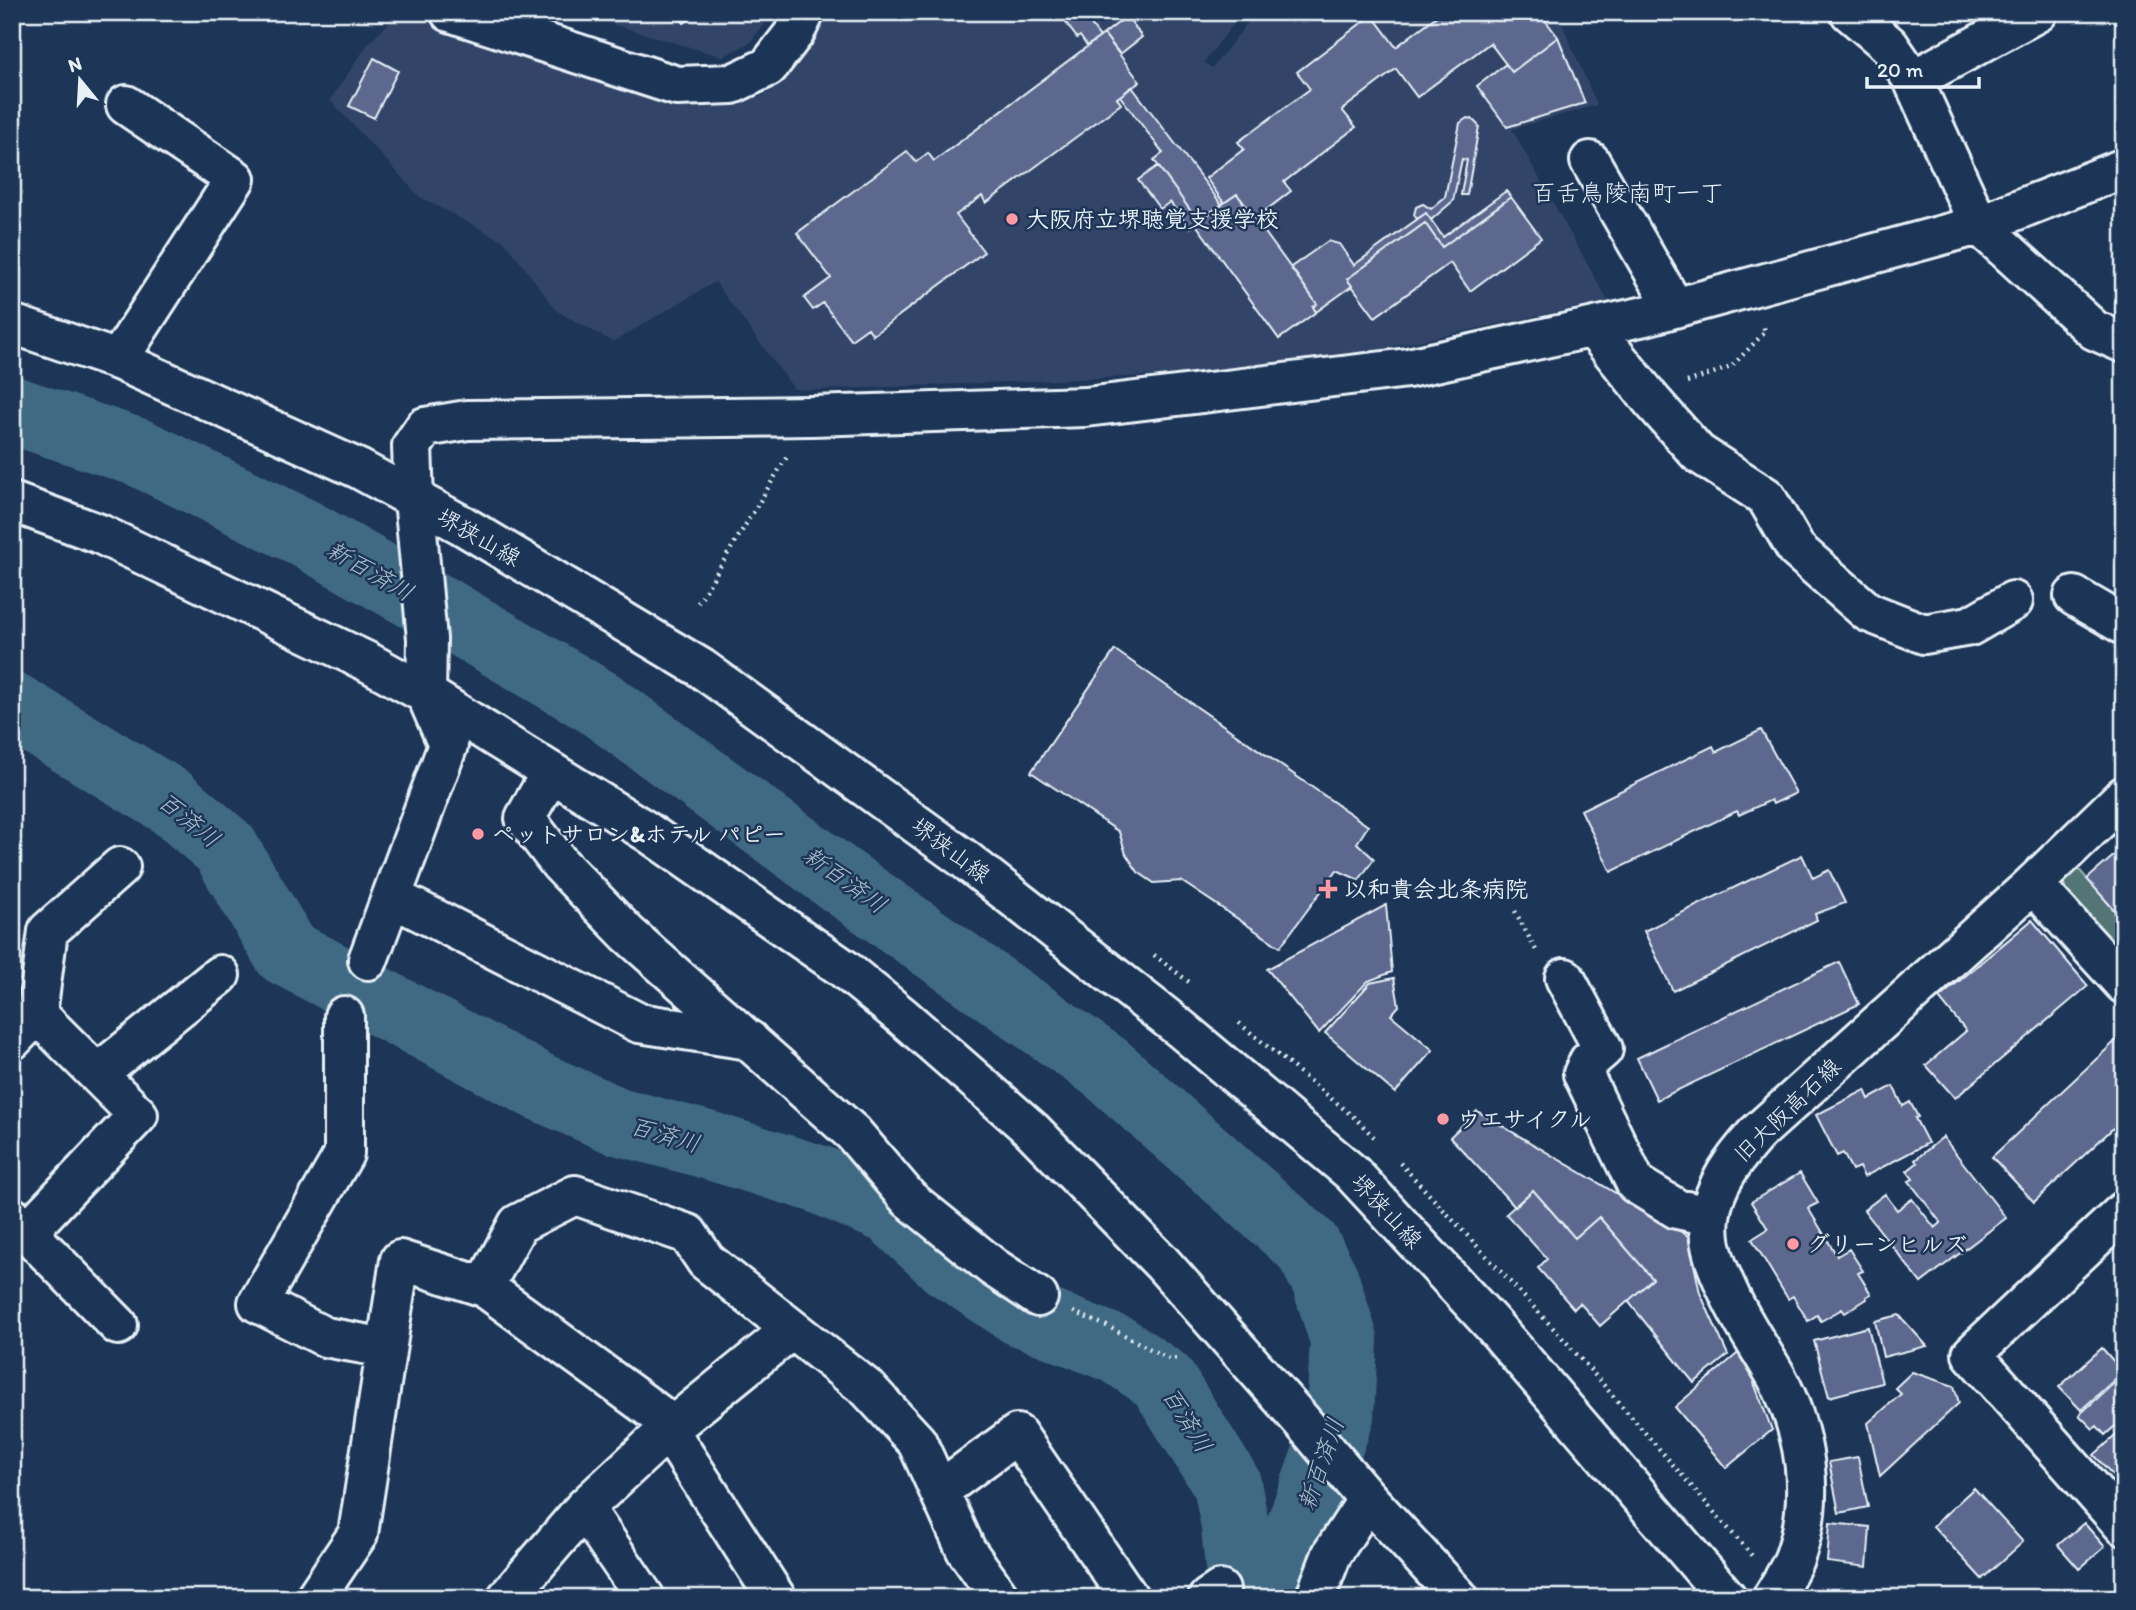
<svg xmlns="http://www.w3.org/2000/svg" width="2136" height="1610" font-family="Itim,'Klee One',sans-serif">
	<rect width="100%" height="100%" fill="#1d3557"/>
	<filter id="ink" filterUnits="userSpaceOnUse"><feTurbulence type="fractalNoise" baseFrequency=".0143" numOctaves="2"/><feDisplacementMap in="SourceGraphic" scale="14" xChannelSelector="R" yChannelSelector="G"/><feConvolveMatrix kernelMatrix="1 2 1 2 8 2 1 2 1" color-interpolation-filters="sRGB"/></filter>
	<g filter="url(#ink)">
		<!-- built -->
		<path fill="#304468" d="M571,12H773L751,42L723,57Z
			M828,12H1243L1204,62L1212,68L1256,12H1557L1597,105L1512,129L1608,301L1314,363L1149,376L817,390L794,389L715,282L613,342L557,311L505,242L420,197L330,100L368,44L399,13L686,104L702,106L733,105L762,96L771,90L792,67Z"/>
		<!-- green -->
		<path fill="#527474" stroke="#9db2b6" stroke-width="2" d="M2076,866L2124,921V944L2114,951L2064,891L2065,877Z"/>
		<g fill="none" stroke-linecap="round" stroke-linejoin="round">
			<!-- river -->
			<path stroke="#3f6b84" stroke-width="68" d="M12,410L140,453L302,532L446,613L599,703L839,879L1105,1067L1307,1246L1325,1280L1344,1340L1340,1416L1274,1598
				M12,706L170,801L225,848L286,952L540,1087L617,1121L704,1144L818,1179L891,1211L948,1264L1020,1312L1118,1350L1162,1380L1227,1484L1235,1526L1242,1598"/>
		</g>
		<!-- building -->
		<path fill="#5b678e" stroke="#e8f1f8" stroke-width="2" d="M676,12H699L684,23Z
			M1058,12H1081L1100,37L1087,46L1080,36L1077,38Z
			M1442,12H1539L1558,37L1512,72L1490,43L1417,97L1396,69L1342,110L1356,127L1284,182L1291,191L1256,218L1237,194L1224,203L1206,178L1244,149L1238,142L1310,89L1297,72L1372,15L1396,47Z
			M1127,16L1142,37L1120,54L1104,34Z
			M1104,34L1140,82L1117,98L1121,104L986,203L982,196L956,215L984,252L873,335L868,328L851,340L823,303L813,310L804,298L831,278L797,233L907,151L916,162L928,153L934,161Z
			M1558,37L1585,103L1507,127L1477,86L1506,64L1512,72Z
			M374,58L398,71L374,118L349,106Z
			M1132,87L1222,205L1198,221L1154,160L1163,153L1120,96Z
			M1467,118L1472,119L1479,126L1467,195H1461L1467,160L1462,159L1453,201L1431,220L1426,213L1417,219L1414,215L1416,207L1423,204L1431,209L1445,197L1460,123Z
			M1158,166L1198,221L1190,228L1170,202L1160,209L1138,180Z
			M1506,191L1511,197L1442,247L1425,223L1347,279L1352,286L1316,312L1313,307L1317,304L1291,267L1328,241L1339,244L1354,265L1426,213L1443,237Z
			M1237,194L1317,304L1313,307L1316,312L1279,339L1195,223Z
			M1511,197L1541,238L1470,291L1450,263L1375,317L1347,279L1425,223L1442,247Z
			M1115,650L1368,826L1357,843L1374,859L1359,880L1337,870L1280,947L1181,881L1154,883L1138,872L1126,854L1119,832L1031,772Z
			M1761,730L1796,793L1773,804L1771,800L1739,815L1737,811L1611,872L1581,810L1713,746L1716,752Z
			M2124,847V921L2087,879Z
			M1802,855L1813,878L1829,870L1845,903L1815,914L1817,920L1673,991L1644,931Z
			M1386,905L1392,972L1368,981L1319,1033L1267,969Z
			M2032,920L2088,986L1955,1098L1926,1065L1966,1031L1939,998Z
			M1839,962L1859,1004L1657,1100L1637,1058Z
			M1394,978L1399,1006L1391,1015L1433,1050L1395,1093L1325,1033L1370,983Z
			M2124,1033V1118L2034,1202L1992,1157Z
			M1893,1086L1903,1106L1910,1102L1918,1117L1915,1118L1928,1143L1864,1177L1859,1167L1852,1170L1843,1153L1837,1156L1816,1115L1865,1090L1869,1099Z
			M1477,1111L1688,1236L1700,1293L1728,1355L1694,1383L1628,1301L1653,1279L1599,1217L1575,1238L1533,1190L1515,1207L1450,1137Z
			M1943,1137L2006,1218L1921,1283L1864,1210L1885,1194L1897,1210L1912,1199L1935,1228L1941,1223L1909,1181L1913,1179L1907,1171L1917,1163L1915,1160Z
			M1800,1173L1818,1203L1808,1208L1837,1256L1849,1249L1863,1271L1858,1273L1871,1294L1866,1297L1867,1299L1845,1313L1842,1309L1821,1321L1817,1315L1808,1321L1793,1296L1788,1299L1752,1239L1768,1229L1751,1202Z
			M1533,1190L1575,1238L1599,1217L1653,1279L1600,1326L1580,1303L1574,1309L1538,1268L1547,1259L1506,1214Z
			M1899,1315L1927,1346L1883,1357L1875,1321Z
			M1868,1327L1882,1383L1829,1397L1814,1341Z
			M1744,1348L1760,1377L1754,1383L1772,1430L1726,1468L1675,1407Z
			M2102,1348L2123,1372L2081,1410L2059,1387Z
			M1912,1372L1954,1386L1959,1403L1880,1476L1868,1423L1901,1394L1895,1388Z
			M2124,1374V1418L2105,1435L2097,1426L2093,1429L2079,1415Z
			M2124,1428V1487L2094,1455Z
			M1858,1457L1868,1507L1839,1513L1829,1462Z
			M1974,1488L2023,1542L1982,1579L1933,1526Z
			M1830,1523L1870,1527L1867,1567L1827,1562Z
			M2084,1523L2105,1547L2079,1569L2058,1545Z"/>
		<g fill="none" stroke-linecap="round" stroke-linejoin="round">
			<defs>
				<path id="minor" d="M450,12L677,86L732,84L768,67L795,32L805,12
					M1850,12L1889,45L1913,80L1979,225L2094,330L2124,343
					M1913,80L2038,12
					M1590,161L1675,308
					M1593,328L1652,401L1698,453L1766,497L1796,549L1868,612L1924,634L1970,626L2013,601
					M118,360L235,179L126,105
					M2074,596L2124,625
					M551,772L525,818L560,864L628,934L853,1133L909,1199L993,1267L1038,1297
					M2033,884L2124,984
					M392,897L639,1023L749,1040
					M368,960L448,745L426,694L427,639L414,499L412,446L425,427L467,420L812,416L1086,407L1408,368L1645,316L1979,225L2124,168
					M1565,978L1603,1049L1589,1061L1583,1074L1636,1184L1677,1209L1710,1216
					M344,1016V1154L258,1303L325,1337L386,1348
					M12,1040L37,1014L48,931L120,867
					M97,1074L220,975
					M2124,1211L1972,1354L2124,1526
					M12,1217L118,1325
					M27,1232L138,1115L37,1014
					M484,1287L518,1224L575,1195L688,1234L706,1261L868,1389L917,1442L966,1550L1000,1598
					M939,1491L1017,1434L1129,1598
					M584,1508L645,1598
					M315,1598L358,1534L400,1260L484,1287L658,1414L776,1598
					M507,1598L584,1508L668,1430L792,1329
					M1208,1598L1220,1590
					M1315,1598L1332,1554L1368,1499"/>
				<path id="major" d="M12,324L118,360L359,469L462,525L701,668L963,858L1181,1029L1352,1173L1492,1324L1727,1598
					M12,502L100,534L368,662L426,694L646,831L843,968L903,1017L1032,1130L1162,1263L1300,1419L1368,1499L1459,1598
					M1772,1598C1780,1585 1790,1570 1795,1556C1816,1497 1806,1431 1776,1376C1761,1350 1744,1325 1731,1298C1719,1272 1706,1246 1710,1217C1714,1184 1735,1158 1756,1134L2033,884L2124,796"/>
			</defs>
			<!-- minor casing -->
			<use href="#minor" stroke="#e8f1f8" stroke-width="44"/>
			<!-- major casing -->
			<use href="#major" stroke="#e8f1f8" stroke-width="44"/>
			<!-- path -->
			<path stroke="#e8f1f8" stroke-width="4.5" stroke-dasharray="2 5" stroke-linecap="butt" d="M1687,382L1731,367L1765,332L1763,324
				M698,603L788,455
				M1515,911L1538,954
				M1154,955L1189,982
				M1239,1023L1355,1118L1374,1137
				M1400,1163L1567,1343L1754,1558
				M1073,1312L1107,1326L1169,1359L1180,1358"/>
			<!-- minor -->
			<use href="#minor" stroke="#1d3557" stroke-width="38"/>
			<!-- major -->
			<use href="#major" stroke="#1d3557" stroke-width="38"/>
		</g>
	</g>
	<!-- markers -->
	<g fill="#ff9aa2" stroke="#1d3557" stroke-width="2.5">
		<circle cx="1012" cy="219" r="7"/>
		<circle cx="478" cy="834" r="7"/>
		<path d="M1324.5 878.5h7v7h7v7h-7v7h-7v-7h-7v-7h7z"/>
		<circle cx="1443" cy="1119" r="7"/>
		<circle cx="1793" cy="1244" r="7"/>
	</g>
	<g text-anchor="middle" stroke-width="5" stroke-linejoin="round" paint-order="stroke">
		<!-- poi labels -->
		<g font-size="23" font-weight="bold" fill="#e8f1f8" stroke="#1d3557" text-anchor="start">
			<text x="1026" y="227">大阪府立堺聴覚支援学校</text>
			<text x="492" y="842">ペットサロン&amp;ホテル パピー</text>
			<text x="1344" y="897">以和貴会北条病院</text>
			<text x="1457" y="1127">ウエサイクル</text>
			<text x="1807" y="1252">グリーンヒルズ</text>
		</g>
		<!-- street labels -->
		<g font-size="23" fill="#e8f1f8" stroke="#1d3557">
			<text transform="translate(479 537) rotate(30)" y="8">堺狭山線</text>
			<text transform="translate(951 850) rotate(37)" y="8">堺狭山線</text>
			<text transform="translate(1787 1110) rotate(-44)" y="8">旧大阪高石線</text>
			<text transform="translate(1387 1211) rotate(47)" y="8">堺狭山線</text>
		</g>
		<!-- neighbourhood labels -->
		<g font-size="24" fill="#e8f1f8" stroke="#1d3557">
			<text x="1628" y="201">百舌鳥陵南町一丁</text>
		</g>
		<!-- water labels -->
		<g font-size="24" font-style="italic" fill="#adc2cf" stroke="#1d3557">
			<text transform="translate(370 571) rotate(30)" y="8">新百済川</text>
			<text transform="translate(189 820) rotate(39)" y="8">百済川</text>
			<text transform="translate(845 880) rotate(36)" y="8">新百済川</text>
			<text transform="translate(665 1135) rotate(16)" y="8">百済川</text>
			<text transform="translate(1187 1420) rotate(58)" y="8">百済川</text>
			<text transform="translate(1321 1464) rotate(-71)" y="8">新百済川</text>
		</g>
	</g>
	<!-- margin -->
	<rect width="2136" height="1610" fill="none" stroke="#1d3557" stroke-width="42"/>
	<rect x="21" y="21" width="2094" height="1568" fill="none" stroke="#e8f1f8" stroke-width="2.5" filter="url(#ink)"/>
	<!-- north arrow -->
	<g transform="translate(80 80) rotate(342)" stroke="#1d3557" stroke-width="5" paint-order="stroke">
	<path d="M0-5L12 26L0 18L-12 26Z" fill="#e8f1f8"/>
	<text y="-10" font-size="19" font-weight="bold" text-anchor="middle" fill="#e8f1f8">N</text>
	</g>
	<!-- scale -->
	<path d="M1867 77v10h112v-10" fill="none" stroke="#e8f1f8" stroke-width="3.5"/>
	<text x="1877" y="77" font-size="21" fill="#e8f1f8" stroke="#1d3557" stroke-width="5" paint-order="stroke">20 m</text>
</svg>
